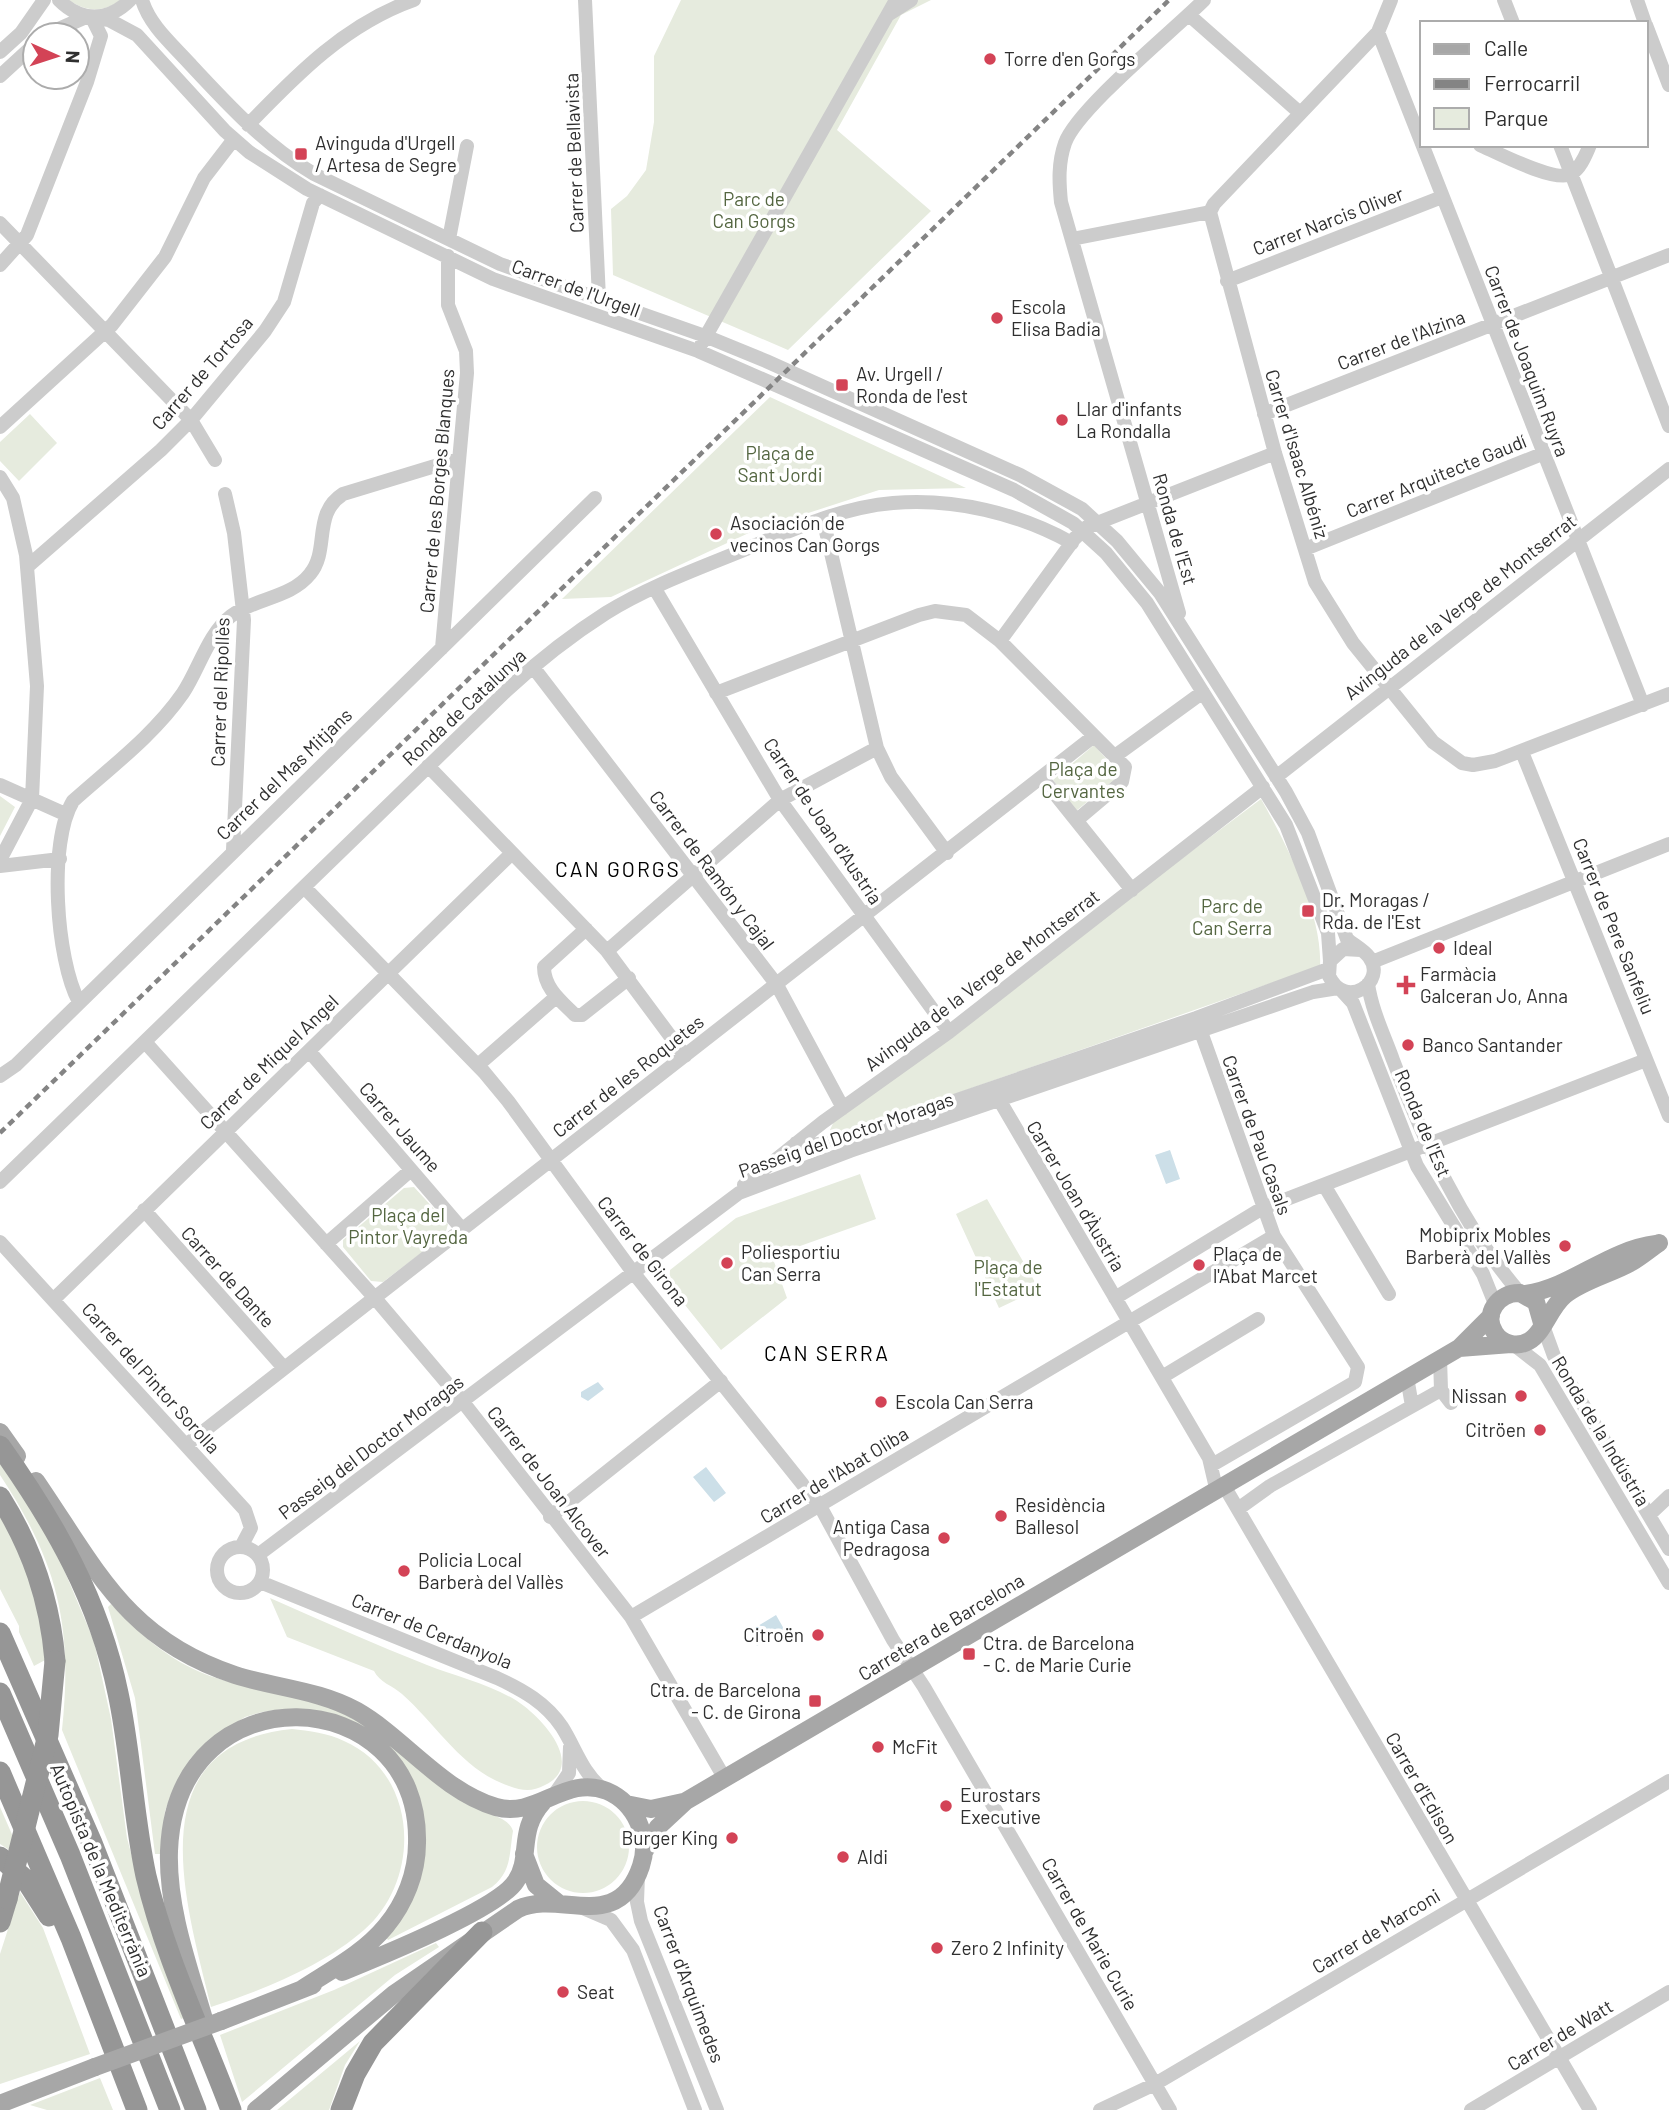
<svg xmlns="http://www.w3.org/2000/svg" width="1669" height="2110" font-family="Barlow,sans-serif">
	<rect width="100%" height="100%" fill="#fff"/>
	<!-- green -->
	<path fill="#e6ebde" d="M69,0H120C104,13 86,12 69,0Z
		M681,0H931L901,15L837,130L931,211L788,350L613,275L611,209L627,196L646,170L654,122V56Z
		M770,397L966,488L879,490L753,531L611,597L562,599Z
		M30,414L57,443L19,481L0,461V442Z
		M1094,745L1118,772L1115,779L1076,811L1053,780Z
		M0,796L15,807L0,836Z
		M1261,799C1286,843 1323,915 1320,966L835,1136L830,1130L835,1119Z
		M860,1174L876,1219L772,1256L787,1298L721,1350L669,1285L670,1270L736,1218Z
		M414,1187L448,1224L445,1235L383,1282L371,1281L343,1247V1240L404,1188Z
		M987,1199L1039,1289L999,1308L956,1214Z
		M0,1462L49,1534L94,1641L111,1719L127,1838L141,1891L187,2017L181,2019L62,1730C73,1626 58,1563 0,1475Z
		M0,1508L36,1585L47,1659L34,1666L19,1632V1626L0,1589Z
		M270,1598C322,1621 374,1644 427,1665C457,1677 498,1686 524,1706C546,1723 584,1766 545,1785C532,1792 523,1791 509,1786C462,1770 438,1726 402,1694C393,1686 379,1682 374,1671L287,1637Z
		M111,1604C140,1634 169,1661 210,1676C257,1692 308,1694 353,1717C394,1738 435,1780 474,1806C486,1814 509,1817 513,1831C509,1854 512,1871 492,1887L388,1940L386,1937L425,1848L420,1806L415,1790L336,1716L283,1709L262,1712L245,1717L207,1742L190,1759L175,1785L165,1811L161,1854H155L135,1698L108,1607Z
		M292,1729C309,1731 328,1733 344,1741C419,1774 422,1880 364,1930C323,1966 263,1990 211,2007C187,1906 134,1745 292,1729Z
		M537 1847a46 46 0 1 1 92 0a46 46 0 1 1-92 0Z
		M0,1807L14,1839L11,1851L0,1844Z
		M20,1892L43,1928L90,2054L0,2084V1954Z
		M436,1943L439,1947L395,1975L242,2102L220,2035L334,1990Z
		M360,2041L345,2065L329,2110H277Z
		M100,2078L113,2110H47L30,2105Z"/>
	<!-- water -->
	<path fill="#ccdfe8" d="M1170,1150L1180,1179L1166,1184L1155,1155Z
		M598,1382L604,1389L588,1401L581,1397V1392Z
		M706,1467L726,1493L714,1502L693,1477Z
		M776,1615L784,1629L757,1646L748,1632Z"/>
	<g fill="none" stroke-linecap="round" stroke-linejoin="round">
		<!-- minor -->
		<path stroke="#ccc" stroke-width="14" d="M59,0C81,22 108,22 130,0
			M142,0C150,26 172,44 190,64C229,106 265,145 314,174L500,264L705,336L766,361L1020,475L1082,509L1117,541L1160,593L1286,792L1308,833L1347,939C1354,945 1364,950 1369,957C1388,982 1345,1011 1329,976L1330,961L1343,949L1361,950
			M585,0L599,298
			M1504,0L1513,23
			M1637,0L1645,23
			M889,14L911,0
			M1189,15L1300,113
			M98,18L109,20L137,35L225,131L249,152L307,189L493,279L698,351L794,393L1014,490L1073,523L1106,553L1147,603L1286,825L1328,933L1330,961
			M1646,25L1669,85
			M1378,32L1643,705
			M45,35L86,17
			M0,52L21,33L44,0
			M0,76L35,44
			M248,125C297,74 346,24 414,0
			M1480,145C1498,153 1555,183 1571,174C1581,168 1586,154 1590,145
			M1560,145L1669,426
			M1210,212L1275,453L1315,582L1353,643L1433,742L1462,763L1473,765L1495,761L1669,694
			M1210,212L1214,204L1378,32L1391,0
			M0,223L191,420L215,460
			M449,239L467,146
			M1072,239L1210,212
			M0,265L27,235L87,82L101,36L92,18
			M1227,281L1442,197
			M702,343L896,0
			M1264,414L1669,255
			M0,427L112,325L165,257L204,178L234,139
			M0,477L13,498L26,555L37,686L32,799L0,860
			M225,494L234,533L244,620L233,850
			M823,519L877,748L891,777L947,853
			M1305,549L1542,454
			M27,567L161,450L191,420L265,331L284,302L313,203L320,195
			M655,589L780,800L949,1032
			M1179,613L1061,202C1059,182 1058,163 1065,143C1077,109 1173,31 1204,0
			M1000,641L1075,538L1087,527L1275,453
			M442,648L467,373L466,351L448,305V256
			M533,667L777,985L843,1108
			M716,693L919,615L935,611L966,615L1000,641L1125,767L1122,782L1077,820
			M1522,752L1669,1116
			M1115,756L1203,692
			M428,766L607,951L685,1056
			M1276,777L1669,469
			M1043,779L1132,890
			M0,785L65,814
			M0,866L60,859
			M304,887L484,1072L508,1101L632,1271L820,1506L893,1640L924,1687L1170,2110
			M586,929L544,967C544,988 561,1001 575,1015H582L629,978
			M607,951L780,800L877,748
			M1372,962L1669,844
			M1368,984C1372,1011 1384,1035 1393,1060C1424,1142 1462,1226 1520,1293
			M1342,991L1353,1003L1417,1166L1483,1274L1495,1304
			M79,1002C56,960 48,842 73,801C111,767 154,735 183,693C199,669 208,634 231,616C255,598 291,598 310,574C330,550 312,514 343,494L458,459
			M1196,1018L1274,1236L1358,1367L1355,1382L1212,1465
			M145,1042L374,1297L463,1402L631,1617L725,1779
			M309,1051L462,1229
			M478,1065L556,997
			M0,1076L16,1065L595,498
			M997,1096L1209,1458L1216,1488
			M796,1143L813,1145L846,1138L1196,1018L1328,969
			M0,1182L506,691C537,662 570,636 606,613C651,585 703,567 751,547C796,528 844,507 893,503C954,498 1018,513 1072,543
			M744,1185L823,1122L949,1032L1263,787
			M1324,1185L1389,1294
			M144,1210L284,1368
			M0,1242L245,1510L251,1528L241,1547
			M326,1244L411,1170
			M1115,1298L1261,1209L1646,1060
			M53,1300L512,853
			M1542,1323L1554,1356L1669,1549
			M1513,1344L1540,1365L1669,1583
			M1440,1358L1441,1390L1451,1403
			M1162,1377L1258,1319
			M1407,1377L1412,1406
			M186,1445L1094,736
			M1223,1484L1590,2110
			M1238,1509L1270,1486L1441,1390
			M1649,1515L1669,1496
			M550,1517L721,1381
			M217 1570a23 23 0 1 1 46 0a23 23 0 1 1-46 0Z
			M258,1555L739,1193L850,1151L1313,992L1338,988
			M260,1582L497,1678C523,1690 546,1703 562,1727C576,1749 582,1773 604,1790
			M631,1617L1274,1236
			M554,1795L569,1773L570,1747
			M638,1875L637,1902L641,1921L717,2110
			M583,1908L611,1920L633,1950L695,2110
			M1100,2110L1155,2084L1669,1781
			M1471,2110L1669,1992"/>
		<!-- major -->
		<path stroke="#a7a7a7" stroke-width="18" d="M1526,1294C1572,1287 1608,1250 1656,1244
			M1542,1323L1536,1302L1520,1293C1499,1292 1482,1314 1495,1333C1502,1344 1517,1348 1529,1341C1543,1334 1550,1307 1565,1295C1584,1280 1611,1274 1632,1262C1642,1256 1650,1249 1659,1243
			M1459,1348L1511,1344
			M0,1432L17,1456
			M36,1481C97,1570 126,1639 235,1675C276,1688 319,1690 357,1711C404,1738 442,1791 496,1807C537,1819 565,1774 607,1791C635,1803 651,1837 641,1866C618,1935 560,1889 518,1909L394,1994L256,2110
			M626,1804L651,1809L683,1802
			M644,1852L658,1827L686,1801L1459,1348L1491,1316
			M524,1854L536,1885L557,1902
			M342,1972C376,1958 499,1909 516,1881C532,1857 517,1831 543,1802
			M221,2021L313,1985
			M206,2026C190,1970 167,1910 169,1851C176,1667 421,1681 417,1843C417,1873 405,1903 386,1926C364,1953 331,1970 302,1989
			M0,2104L95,2067"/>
		<!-- highway -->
		<path stroke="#969696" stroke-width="21" d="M0,1446C54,1522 99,1600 118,1693C131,1753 133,1816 146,1876C165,1957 202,2033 231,2110
			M0,1497C32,1548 50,1600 55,1661
			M0,1633L92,1843L196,2110
			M0,1693L70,1855L170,2110
			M0,1772L71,1938L137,2110
			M0,1857L26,1880L49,1916
			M0,1922L7,1899
			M341,2110L355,2074L373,2043L482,1932"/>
		<!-- rail -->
		<path stroke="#848484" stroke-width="4.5" stroke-dasharray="7 5" stroke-linecap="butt" d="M0,1133L1169,0"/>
		<!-- major-bridge -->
		<path stroke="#a7a7a7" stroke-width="18" d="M95,2067L221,2021"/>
		<!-- highway-bridge -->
		<path stroke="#969696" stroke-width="21" d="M7,1899L48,1735L55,1661"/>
	</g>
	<!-- markers -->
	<g fill="#d34356" stroke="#fff" stroke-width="2.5">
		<circle cx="990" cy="59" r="7"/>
		<rect x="294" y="147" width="14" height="14" rx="3.5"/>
		<circle cx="997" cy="318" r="7"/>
		<rect x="835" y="378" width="14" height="14" rx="3.5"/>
		<circle cx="1062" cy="420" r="7"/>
		<circle cx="716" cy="534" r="7"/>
		<rect x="1301" y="904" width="14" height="14" rx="3.5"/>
		<circle cx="1439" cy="948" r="7"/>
		<path d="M1402.5 974.5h7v7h7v7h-7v7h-7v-7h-7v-7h7z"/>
		<circle cx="1408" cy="1045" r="7"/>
		<circle cx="1565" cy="1246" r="7"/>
		<circle cx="727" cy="1263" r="7"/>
		<circle cx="1199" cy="1265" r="7"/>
		<circle cx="1521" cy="1396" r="7"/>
		<circle cx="881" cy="1402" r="7"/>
		<circle cx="1540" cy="1430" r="7"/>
		<circle cx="1001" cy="1516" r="7"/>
		<circle cx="944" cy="1538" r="7"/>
		<circle cx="404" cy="1571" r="7"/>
		<circle cx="818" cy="1635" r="7"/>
		<rect x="962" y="1647" width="14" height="14" rx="3.5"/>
		<rect x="808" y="1694" width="14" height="14" rx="3.5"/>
		<circle cx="878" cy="1747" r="7"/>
		<circle cx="946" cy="1806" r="7"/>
		<circle cx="732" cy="1838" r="7"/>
		<circle cx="843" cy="1857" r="7"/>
		<circle cx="937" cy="1948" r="7"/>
		<circle cx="563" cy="1992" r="7"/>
	</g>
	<g text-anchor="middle" stroke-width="7" stroke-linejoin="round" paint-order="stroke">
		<!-- poi labels -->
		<g font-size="19" fill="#2f2f2f" stroke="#fff" text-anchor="start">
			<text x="1004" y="66">Torre d'en Gorgs</text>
			<text x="315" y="150">Avinguda d'Urgell<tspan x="315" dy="22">/ Artesa de Segre</tspan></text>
			<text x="1011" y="314">Escola<tspan x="1011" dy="22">Elisa Badia</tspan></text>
			<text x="856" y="381">Av. Urgell /<tspan x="856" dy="22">Ronda de l'est</tspan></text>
			<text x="1076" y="416">Llar d'infants<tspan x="1076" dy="22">La Rondalla</tspan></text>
			<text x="730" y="530">Asociación de<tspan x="730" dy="22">vecinos Can Gorgs</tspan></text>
			<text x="1322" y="907">Dr. Moragas /<tspan x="1322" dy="22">Rda. de l'Est</tspan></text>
			<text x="1453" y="955">Ideal</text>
			<text x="1420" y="981">Farmàcia<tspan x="1420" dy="22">Galceran Jo, Anna</tspan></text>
			<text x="1422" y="1052">Banco Santander</text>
			<text x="1551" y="1242" text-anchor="end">Mobiprix Mobles<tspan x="1551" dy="22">Barberà del Vallès</tspan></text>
			<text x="741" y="1259">Poliesportiu<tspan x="741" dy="22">Can Serra</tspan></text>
			<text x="1213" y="1261">Plaça de<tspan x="1213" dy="22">l'Abat Marcet</tspan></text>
			<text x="1507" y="1403" text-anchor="end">Nissan</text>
			<text x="895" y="1409">Escola Can Serra</text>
			<text x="1526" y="1437" text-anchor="end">Citröen</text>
			<text x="1015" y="1512">Residència<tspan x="1015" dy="22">Ballesol</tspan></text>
			<text x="930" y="1534" text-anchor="end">Antiga Casa<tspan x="930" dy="22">Pedragosa</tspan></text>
			<text x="418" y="1567">Policia Local<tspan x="418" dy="22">Barberà del Vallès</tspan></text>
			<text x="804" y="1642" text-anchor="end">Citroën</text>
			<text x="983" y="1650">Ctra. de Barcelona<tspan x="983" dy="22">- C. de Marie Curie</tspan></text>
			<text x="801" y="1697" text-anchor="end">Ctra. de Barcelona<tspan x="801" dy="22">- C. de Girona</tspan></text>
			<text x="892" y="1754">McFit</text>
			<text x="960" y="1802">Eurostars<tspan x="960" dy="22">Executive</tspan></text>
			<text x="718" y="1845" text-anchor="end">Burger King</text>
			<text x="857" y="1864">Aldi</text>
			<text x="951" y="1955">Zero 2 Infinity</text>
			<text x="577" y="1999">Seat</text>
		</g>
		<!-- street labels -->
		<g font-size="19" fill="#2f2f2f" stroke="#fff">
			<text transform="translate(574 153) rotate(-92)" y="7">Carrer de Bellavista</text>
			<text transform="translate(1328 221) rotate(-21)" y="7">Carrer Narcis Oliver</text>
			<text transform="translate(576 288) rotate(20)" y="7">Carrer de l'Urgell</text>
			<text transform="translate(1401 340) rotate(-21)" y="7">Carrer de l'Alzina</text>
			<text transform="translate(1527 361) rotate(69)" y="7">Carrer de Joaquim Ruyra</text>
			<text transform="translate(202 373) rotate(-49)" y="7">Carrer de Tortosa</text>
			<text transform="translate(1297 454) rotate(73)" y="7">Carrer d'Isaac Albéniz</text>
			<text transform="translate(1436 476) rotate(-22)" y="7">Carrer Arquitecte Gaudí</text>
			<text transform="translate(437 491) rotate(-85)" y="7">Carrer de les Borges Blanques</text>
			<text transform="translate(1175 529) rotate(74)" y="7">Ronda de l'Est</text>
			<text transform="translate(1460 607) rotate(-38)" y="7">Avinguda de la Verge de Montserrat</text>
			<text transform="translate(220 692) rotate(-88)" y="7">Carrer del Ripollès</text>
			<text transform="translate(464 707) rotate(-43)" y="7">Ronda de Catalunya</text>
			<text transform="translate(284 774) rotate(-44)" y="7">Carrer del Mas Mitjans</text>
			<text transform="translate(823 821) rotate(56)" y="7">Carrer de Joan d'Austria</text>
			<text transform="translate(712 870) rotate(53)" y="7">Carrer de Ramón y Cajal</text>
			<text transform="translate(1614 926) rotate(68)" y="7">Carrer de Pere Sanfeliu</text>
			<text transform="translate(982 980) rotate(-37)" y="7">Avinguda de la Verge de Montserrat</text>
			<text transform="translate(269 1062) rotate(-44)" y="7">Carrer de Miquel Angel</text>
			<text transform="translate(628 1076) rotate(-38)" y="7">Carrer de les Roquetes</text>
			<text transform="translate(1423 1123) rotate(67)" y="7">Ronda de l'Est</text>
			<text transform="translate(400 1127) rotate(49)" y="7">Carrer Jaume</text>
			<text transform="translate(846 1135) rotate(-19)" y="7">Passeig del Doctor Moragas</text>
			<text transform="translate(1257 1135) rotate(70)" y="7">Carrer de Pau Casals</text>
			<text transform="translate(1076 1196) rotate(59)" y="7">Carrer Joan d'Àustria</text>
			<text transform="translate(643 1251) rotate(52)" y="7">Carrer de Girona</text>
			<text transform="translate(228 1277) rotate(48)" y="7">Carrer de Dante</text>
			<text transform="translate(151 1378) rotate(48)" y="7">Carrer del Pintor Sorolla</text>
			<text transform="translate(1601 1431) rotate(59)" y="7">Ronda de la Indústria</text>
			<text transform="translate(371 1447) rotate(-37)" y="7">Passeig del Doctor Moragas</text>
			<text transform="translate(834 1475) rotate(-31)" y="7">Carrer de l'Abat Oliba</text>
			<text transform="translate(549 1482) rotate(52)" y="7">Carrer de Joan Alcover</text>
			<text transform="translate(941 1627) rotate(-31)" y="7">Carretera de Barcelona</text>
			<text transform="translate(432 1631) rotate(22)" y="7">Carrer de Cerdanyola</text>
			<text transform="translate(1422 1788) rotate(60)" y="7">Carrer d'Edison</text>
			<text transform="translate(101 1870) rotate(67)" y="7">Autopista de la Mediterrània</text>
			<text transform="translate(1376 1931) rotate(-31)" y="7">Carrer de Marconi</text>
			<text transform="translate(1090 1934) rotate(60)" y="7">Carrer de Marie Curie</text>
			<text transform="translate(689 1984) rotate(69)" y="7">Carrer d'Arquimedes</text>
			<text transform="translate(1560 2035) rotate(-31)" y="7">Carrer de Watt</text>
		</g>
		<!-- park labels -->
		<g font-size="19" fill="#546641" stroke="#fff">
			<text x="754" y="206">Parc de<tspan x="754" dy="22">Can Gorgs</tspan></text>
			<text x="780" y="460">Plaça de<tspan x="780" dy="22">Sant Jordi</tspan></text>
			<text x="1083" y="776">Plaça de<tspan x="1083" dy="22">Cervantes</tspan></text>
			<text x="1232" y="913">Parc de<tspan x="1232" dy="22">Can Serra</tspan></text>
			<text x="408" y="1222">Plaça del<tspan x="408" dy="22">Pintor Vayreda</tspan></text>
			<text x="1008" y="1274">Plaça de<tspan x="1008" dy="22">l'Estatut</tspan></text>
		</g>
		<!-- neighbourhood labels -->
		<g font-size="21" letter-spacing="2" fill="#000" stroke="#fff">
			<text x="618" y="877">CAN GORGS</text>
			<text x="827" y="1361">CAN SERRA</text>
		</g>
	</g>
	<!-- legend -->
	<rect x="1420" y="21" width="228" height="126" fill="#ffffff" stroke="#acacac" stroke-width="2"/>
	<rect x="1434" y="44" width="35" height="10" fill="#a7a7a7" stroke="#acacac" stroke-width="2"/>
	<text x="1484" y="56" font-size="21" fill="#2f2f2f">Calle</text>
	<rect x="1434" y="79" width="35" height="10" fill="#848484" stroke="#acacac" stroke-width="2"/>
	<text x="1484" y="91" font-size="21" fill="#2f2f2f">Ferrocarril</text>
	<rect x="1434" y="108" width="35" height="21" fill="#e6ebde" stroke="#acacac" stroke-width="2"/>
	<text x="1484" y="126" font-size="21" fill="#2f2f2f">Parque</text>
	<!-- north arrow -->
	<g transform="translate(56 56) rotate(93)"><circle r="33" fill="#ffffff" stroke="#acacac" stroke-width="2"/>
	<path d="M0-5L12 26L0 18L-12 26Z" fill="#d34356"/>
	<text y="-10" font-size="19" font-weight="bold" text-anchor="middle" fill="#2f2f2f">N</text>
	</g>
</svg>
